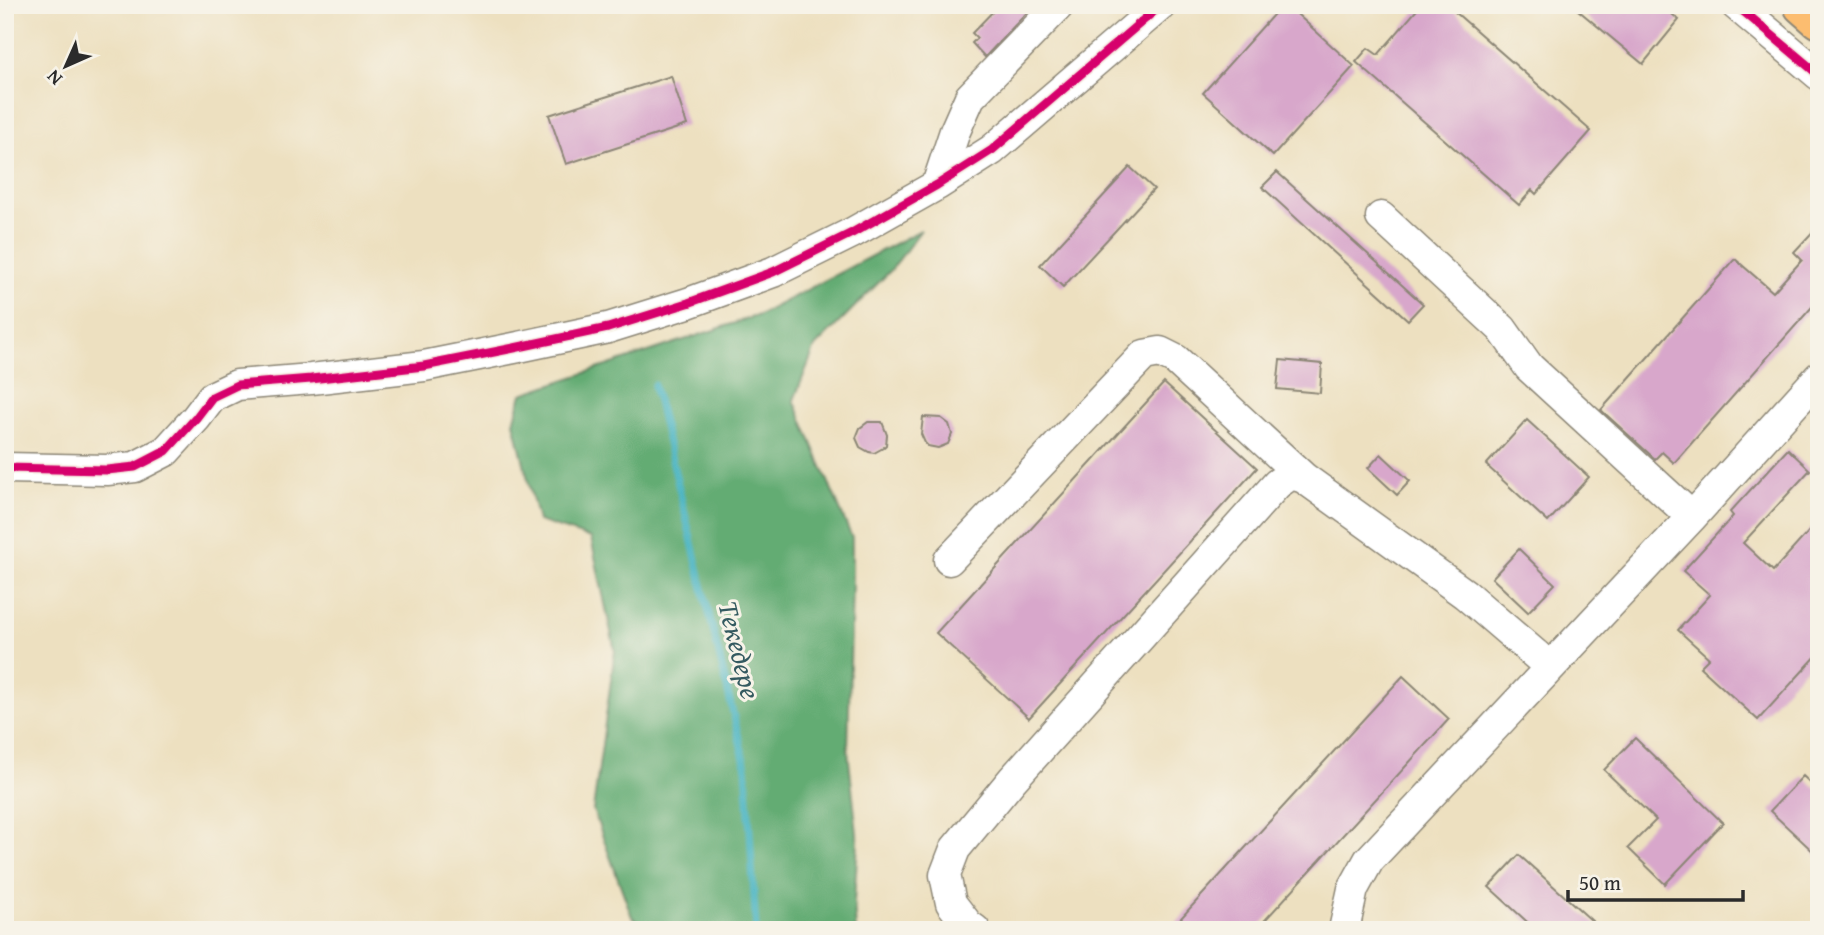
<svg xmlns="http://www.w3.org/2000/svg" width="1824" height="935" font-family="'Gentium Book Plus',serif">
	<rect width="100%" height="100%" fill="#f7f3e8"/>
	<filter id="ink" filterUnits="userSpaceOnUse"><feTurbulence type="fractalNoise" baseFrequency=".0143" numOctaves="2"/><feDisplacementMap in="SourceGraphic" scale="14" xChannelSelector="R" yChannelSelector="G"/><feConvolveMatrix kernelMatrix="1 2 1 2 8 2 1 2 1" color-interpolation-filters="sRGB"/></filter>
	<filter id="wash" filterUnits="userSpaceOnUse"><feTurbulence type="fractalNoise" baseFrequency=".00686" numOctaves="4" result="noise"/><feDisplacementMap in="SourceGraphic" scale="28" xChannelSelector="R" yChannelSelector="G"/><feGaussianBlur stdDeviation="1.57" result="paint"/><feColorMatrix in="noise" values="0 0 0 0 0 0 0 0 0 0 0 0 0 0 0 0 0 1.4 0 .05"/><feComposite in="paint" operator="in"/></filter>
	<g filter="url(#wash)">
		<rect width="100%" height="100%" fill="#ede0c0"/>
		<!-- forest -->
		<path fill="#63ac73" stroke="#476c4f" stroke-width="2" d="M921,230L892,269L815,347L794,400L852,538V583L848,751L858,842L854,902L856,930H653L632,917L593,810L615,651L591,538L538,521L514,422L522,394L759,315Z"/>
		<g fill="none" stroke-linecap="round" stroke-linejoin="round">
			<!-- stream -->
			<path stroke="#45b2c1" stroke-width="7" d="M654,385L746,767L756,930"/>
		</g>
		<g id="blocks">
			<!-- building -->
			<path fill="#d8a7cb" d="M999,5H1034L985,57L972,43L977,38L972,33Z
				M1282,5H1287L1354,66L1273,156L1203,93Z
				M1421,5H1447L1591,131L1536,194L1532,190L1519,205L1356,62L1368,48L1378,55Z
				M1572,5H1661L1679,20L1643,64Z
				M671,76L687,125L566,164L549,115Z
				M1130,167L1154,189L1063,287L1040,265Z
				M1277,172L1423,304L1408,320L1262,187Z
				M1819,225V299L1674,463L1662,452L1655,459L1601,410L1735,259L1773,292L1802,260L1794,252Z
				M1280,360L1322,364L1320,393L1277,389Z
				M1164,383L1257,468L1029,718L936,633Z
				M923,417L941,418L949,424L952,434L948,444L938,448L928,446L925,443L921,434Z
				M1527,420L1589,477L1548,522L1486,465Z
				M868,422H882L887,435L886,445L883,448L874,453L869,452L860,447L856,438L860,428Z
				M1788,449L1810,470L1743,543L1773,571L1819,520V653L1758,720L1700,667L1709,658L1678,630L1710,595L1683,571L1733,516L1730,512Z
				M1381,454L1410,481L1397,495L1368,468Z
				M1519,549L1555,584L1528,612L1492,578Z
				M1403,676L1449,719L1256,930H1170Z
				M1635,738L1723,823L1665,884L1628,848L1656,820L1604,770Z
				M1803,776L1819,791V857L1770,811Z
				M1519,855L1602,930H1536L1489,887Z"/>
		</g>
	</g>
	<g filter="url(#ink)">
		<use href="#blocks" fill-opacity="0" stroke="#8c8676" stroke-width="2"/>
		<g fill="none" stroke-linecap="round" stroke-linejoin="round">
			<defs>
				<path id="minor" d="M1736,5L1819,75
					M937,185L955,131L970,97L1059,5
					M1381,217L1502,329L1529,367L1692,517
					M5,468L107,470L135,467L166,451L196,418L212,397L237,385L311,379L424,366L514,348L608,328L688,303L773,272L852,233L937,185L992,150L1161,5
					M949,560L1144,355L1160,352L1176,360L1304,478
					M975,930L968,925L951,903L945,875L955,849L1012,780L1277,484L1291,474L1304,478L1465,594L1550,667
					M1344,930L1353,889L1369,860L1692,517L1819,377"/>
				<path id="major" d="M1803,5L1819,19"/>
			</defs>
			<!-- minor casing -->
			<use href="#minor" stroke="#8c8676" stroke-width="33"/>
			<!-- major casing -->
			<use href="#major" stroke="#8c8676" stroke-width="42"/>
			<!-- minor -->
			<use href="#minor" stroke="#fff" stroke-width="30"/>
			<!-- major -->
			<use href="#major" stroke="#fcbd6f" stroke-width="38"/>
			<defs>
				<path id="cycleway" d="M1736,5L1819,75
					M5,468L107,470L135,467L166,451L196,418L212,397L237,385L311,379L424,366L514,348L608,328L688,303L773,272L852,233L937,185L992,150L1161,5"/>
			</defs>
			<!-- cycleway casing -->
			<use href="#cycleway" stroke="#f7f3e8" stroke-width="13"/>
			<!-- cycleway -->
			<use href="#cycleway" stroke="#d6006c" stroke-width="9"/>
		</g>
	</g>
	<g text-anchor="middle" stroke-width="6" stroke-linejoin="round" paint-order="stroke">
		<!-- water labels -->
		<g font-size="28" font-style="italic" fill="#345a60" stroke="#f7f3e8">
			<text transform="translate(740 650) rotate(76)" y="10">Текедере</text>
		</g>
	</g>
	<!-- margin -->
	<rect width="1824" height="935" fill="none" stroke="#f7f3e8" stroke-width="28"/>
	<!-- north arrow -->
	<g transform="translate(66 66) rotate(225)" stroke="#f7f3e8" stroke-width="5" paint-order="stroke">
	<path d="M0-5L12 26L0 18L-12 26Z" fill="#2b2b2b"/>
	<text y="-10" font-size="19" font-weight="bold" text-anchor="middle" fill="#2b2b2b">N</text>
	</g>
	<!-- scale -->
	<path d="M1568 890v10h175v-10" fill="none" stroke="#2b2b2b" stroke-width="3.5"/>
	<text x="1579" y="890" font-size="21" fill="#2b2b2b" stroke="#f7f3e8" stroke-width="5" paint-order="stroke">50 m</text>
</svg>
